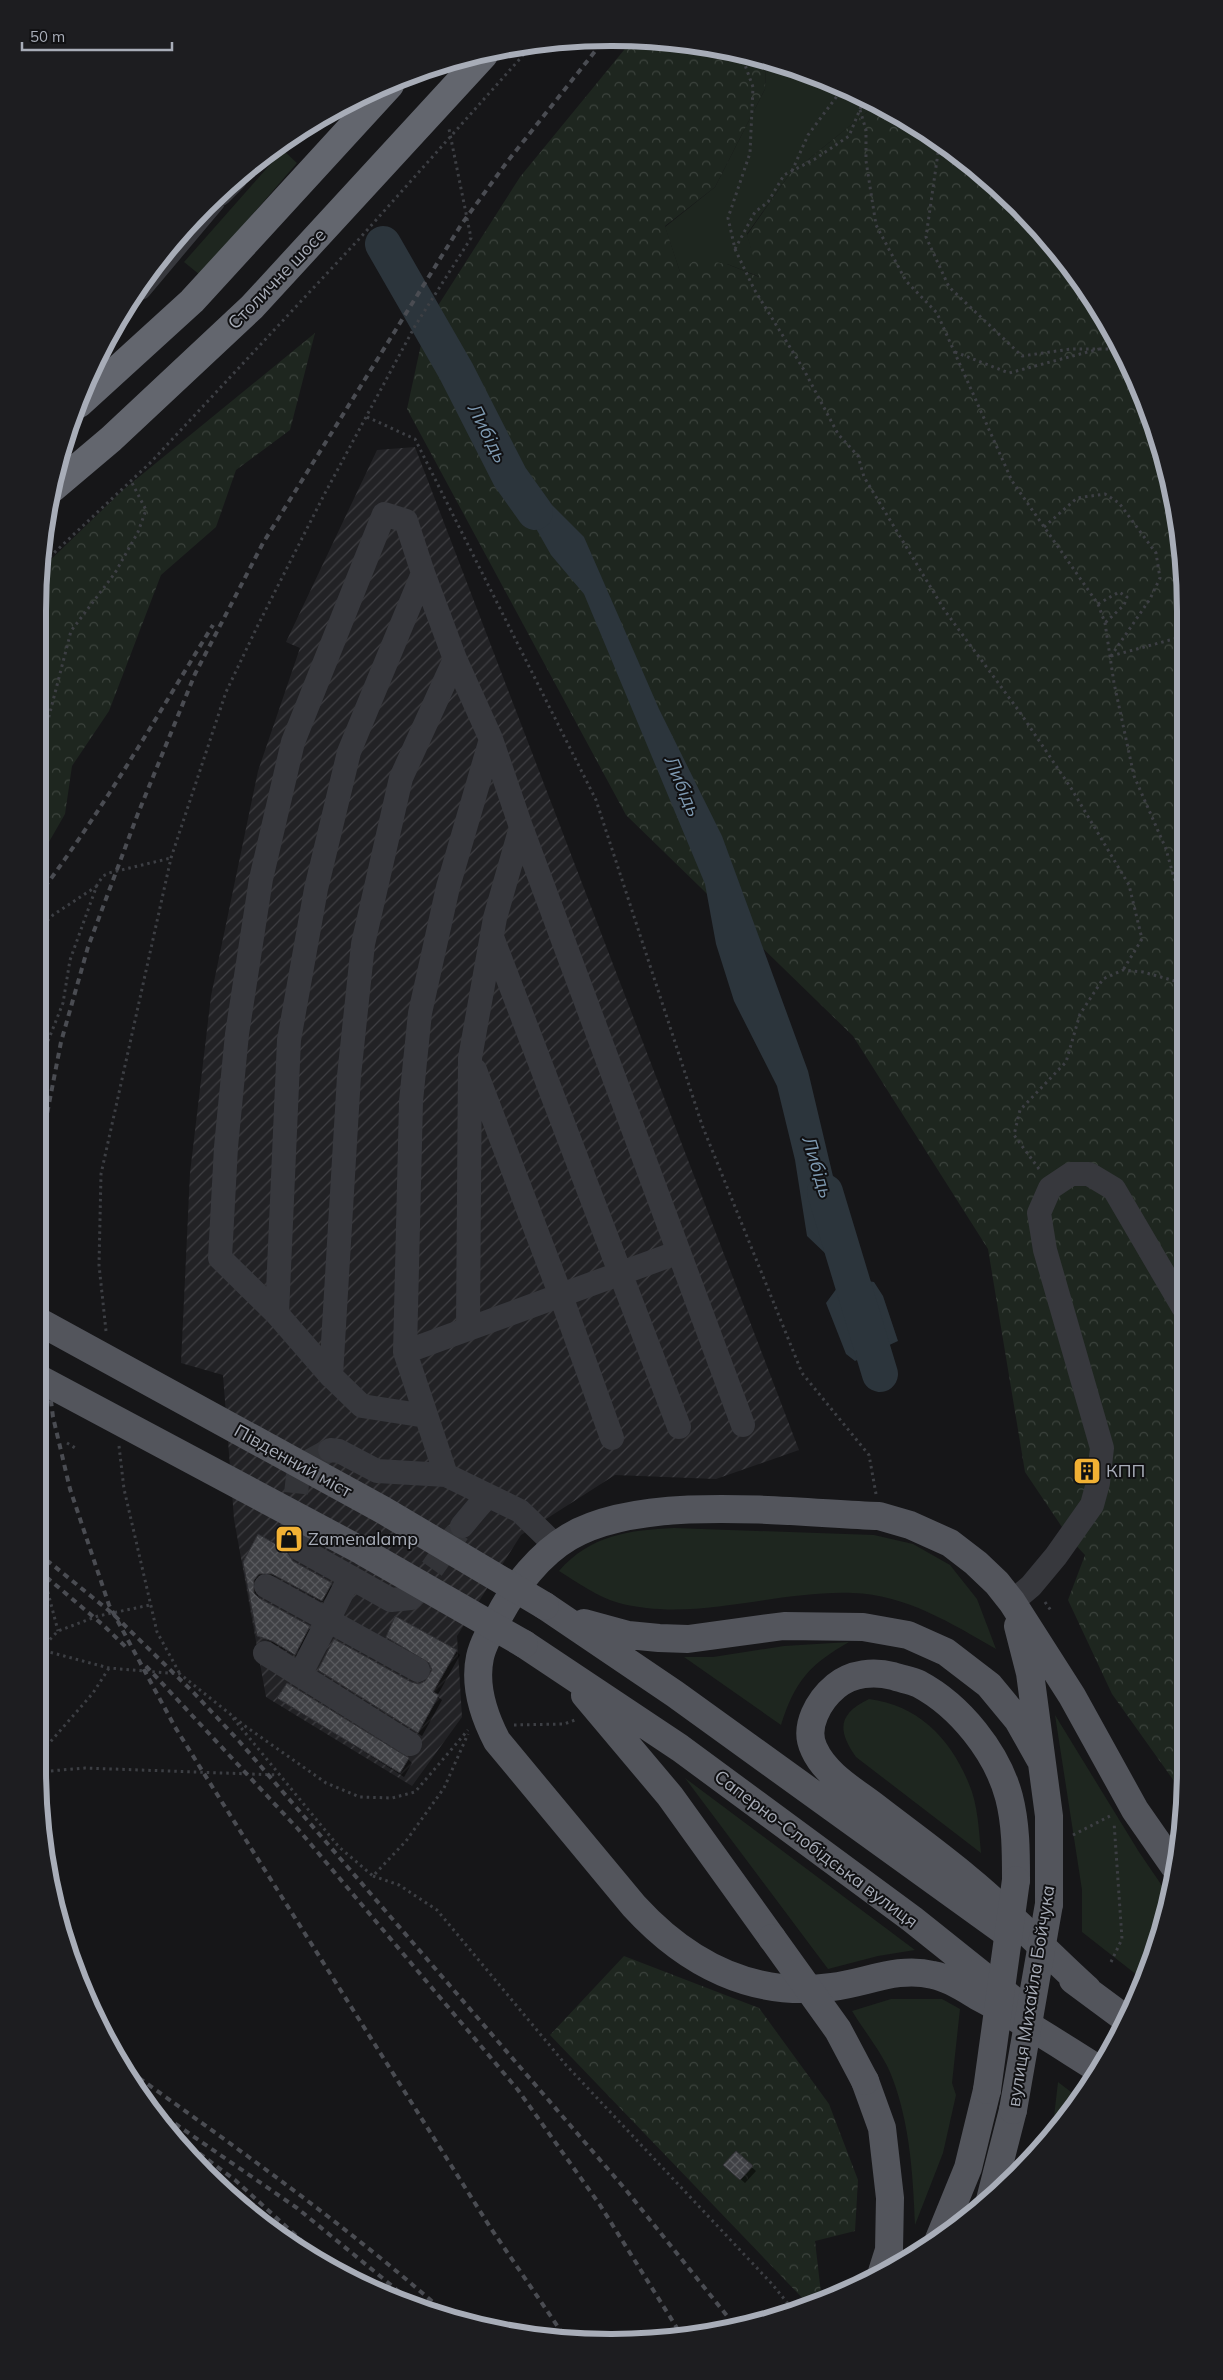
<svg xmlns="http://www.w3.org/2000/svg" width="1223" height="2380" font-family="Mulish,sans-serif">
	<defs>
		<pattern id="industrial-furrows" width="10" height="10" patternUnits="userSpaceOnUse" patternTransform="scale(1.25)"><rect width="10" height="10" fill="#222225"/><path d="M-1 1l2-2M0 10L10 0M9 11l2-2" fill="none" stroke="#3f3f43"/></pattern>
		<pattern id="forest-crowns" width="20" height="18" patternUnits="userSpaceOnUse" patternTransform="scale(1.25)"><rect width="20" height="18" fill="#1e261f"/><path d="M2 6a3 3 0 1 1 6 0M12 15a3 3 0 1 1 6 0" fill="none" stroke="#3c433d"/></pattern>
		<pattern id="building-cross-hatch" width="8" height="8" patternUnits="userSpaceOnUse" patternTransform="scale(1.25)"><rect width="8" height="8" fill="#404145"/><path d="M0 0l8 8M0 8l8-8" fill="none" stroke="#595a5e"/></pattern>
	</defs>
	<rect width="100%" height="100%" fill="#161618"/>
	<!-- industrial -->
	<path fill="url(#industrial-furrows)" d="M415,447L799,1450L716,1479L615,1475L521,1535L457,1636L462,1717L412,1786L266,1697L234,1519L223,1375L181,1363L190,1173L211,996L258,771L300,648L286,642L377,450Z"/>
	<!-- green -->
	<path fill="#1e261f" d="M766,59L866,97L877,104L789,175L747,234L760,277L727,264L680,272L665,227L715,187L765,89Z
		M283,150L297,163L200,275L184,262Z
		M674,1528L874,1535L913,1544L950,1565L977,1599L996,1649C953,1624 904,1594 853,1593C775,1590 696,1623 619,1603C598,1597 578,1583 559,1571C590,1535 630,1530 674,1528Z
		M849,1642C809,1665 795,1681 781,1725L684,1657H713L784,1646Z
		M869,1699C918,1705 951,1739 969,1784C978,1805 979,1831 981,1853L856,1757C837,1730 838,1714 869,1699Z
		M1055,1715L1139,1852L1169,1896L1166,1917L1142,1979L1082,1932V1890Z
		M685,1778L915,1950L878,1956L828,1969Z
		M891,1999H942L960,2009L952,2083L956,2095L943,2153L915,2225C913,2175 910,2124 892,2077C884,2055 864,2031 852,2011Z
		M1058,2082L1079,2098L1067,2118L1052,2134Z
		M200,2165L246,2199L300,2249L233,2200Z"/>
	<!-- forest -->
	<path fill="url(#forest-crowns)" d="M633,39H649L766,59L765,89L715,187L665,226L680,272L696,259L727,264L759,277L747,235L789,175L877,104L990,180L1089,292L1142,392L1181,536L1184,1795L1112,1694L1068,1600L1085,1555L1070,1539L1025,1472L988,1249L853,1036L626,815L407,409L425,326L520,177Z
		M315,333L290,430L236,470L216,527L161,575L109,711L72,766L65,814L38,861L39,571L123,490Z
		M624,1956L759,2008L829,2104L858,2180L855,2231L815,2241L822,2302L810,2306L550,2035Z"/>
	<!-- water -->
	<path fill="#2c353c" d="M516,469L584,537L659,709L722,836L808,1071L846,1231L828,1256L807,1236L795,1160L777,1086L734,1001L716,944L705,884L584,594L551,555L525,509L500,473Z
		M861,1280L874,1282L883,1296L898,1341L855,1361L846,1354L826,1303L837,1288Z"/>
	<!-- shadow -->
	<path fill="#0007" d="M289,1556L295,1563L335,1588L327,1605L277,1577L264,1578L257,1584L258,1598L313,1631L299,1658L258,1635L244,1562Z
		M387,1636L456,1651L460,1655L437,1696L442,1700L422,1736L320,1670L419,1685L426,1683L433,1670L431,1664Z
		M279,1698L408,1759L412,1763L404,1777Z
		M736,2153L756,2171L745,2183L725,2165Z"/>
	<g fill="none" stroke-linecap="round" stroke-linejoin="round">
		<!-- river -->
		<path stroke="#2c353c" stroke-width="36" d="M383,244L456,371L510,477L535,512
			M825,1192L880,1374"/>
	</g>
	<!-- building -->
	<path fill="url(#building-cross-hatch)" stroke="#303034" d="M258,1534L286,1550L293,1561L332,1583L322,1601L272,1574H259L254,1580V1593L259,1598L310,1626L295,1655L272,1641L257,1636L243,1562Z
		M395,1616L457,1650L433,1692L439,1695L418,1733L318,1670L334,1639L411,1682L419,1684L425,1681L432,1670L429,1663L386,1637Z
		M287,1683L409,1758L400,1773L277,1698Z
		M736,2151L753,2166L740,2180L723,2165Z"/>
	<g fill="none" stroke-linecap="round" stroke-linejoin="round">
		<!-- minor-tunnel -->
		<path stroke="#333438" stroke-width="24" stroke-dasharray="24 12" stroke-linecap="butt" d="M292,1529L299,1467L330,1450
			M411,1598L458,1532"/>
		<!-- path -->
		<path stroke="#3d3f44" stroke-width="3" stroke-dasharray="2.5 4" stroke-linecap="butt" d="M741,54L753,87L750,153L728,218L735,249L755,212L768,202L784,175L815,159L849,136L865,97
			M860,110L866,130V161L876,225L906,281L937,313L1012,481L1098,604L1105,623L1114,683L1134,776L1166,849L1182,907
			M939,146L926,237L949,287L1022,356L1071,349H1119
			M792,171L808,135L843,88
			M735,249L754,289L804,370L838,434L858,456L864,477L945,611L1019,711L1071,788L1129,885L1142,939L1123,970
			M955,352L1009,373L1099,349
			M367,417L415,439L596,800L702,1125L802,1373L869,1455L876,1494
			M1044,527L1077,498L1105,494L1119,503L1156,553L1160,578L1150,599L1111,656
			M40,566L151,462L360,238L534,43
			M1098,604L1119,592L1127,597L1124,605L1105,623
			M1111,656L1181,637
			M39,755L71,631L115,573L138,532L146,510L131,481
			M38,930L53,915L97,886
			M38,1092L48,1041L63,1003L70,960L97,885L103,876L109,873L171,858
			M1039,1169L1014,1135L1020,1110L1066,1062L1080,1014L1103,979L1123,970L1143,972L1182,983
			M106,1331L99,1265L101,1174L171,858L226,692L257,627L324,495L415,326L471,238L449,129
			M67,1443L77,1449
			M119,1446L124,1489L157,1632L180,1674
			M38,1554L58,1631
			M1045,1602L1052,1612
			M38,1649L109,1668L180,1674L245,1726L326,1783L360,1797L392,1798L415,1792L468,1730
			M41,1649L58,1631L98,1616L150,1605
			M233,1718L339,1847L373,1876L406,1841L444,1788L468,1734
			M514,1725L564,1724L575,1720
			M38,1756L93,1693L109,1668
			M38,1772L85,1768L278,1775
			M1073,1835L1112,1815
			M373,1876L399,1885L437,1910L566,2065L772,2284L794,2311
			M1111,1962L1122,1939L1114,1822"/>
		<!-- minor -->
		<path stroke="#37383d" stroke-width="24" d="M220,194L235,179
			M140,288L214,200
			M521,827L743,1425
			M492,937L679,1427
			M475,1070L561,1296L612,1438
			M277,1314L220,1258L226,1147L237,1034L261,879L293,742L384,514L406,521L423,573L455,659L491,739L521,827L495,918L470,1058L468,1328
			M405,1352L679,1252
			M331,1376L277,1314L289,1040L316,889L349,752L423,573
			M426,1416L362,1406L331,1376L349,1076L363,944L401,778L455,659
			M330,1450L339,1451L377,1471L446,1475L520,1511L556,1546
			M446,1475L405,1352L411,1101L420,1013L448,887L491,739
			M462,1526L487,1496
			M292,1529L300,1549L391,1600L411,1598
			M266,1586L418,1670
			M1012,1602L1031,1586L1056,1556L1092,1505L1098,1483L1102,1448L1045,1250L1039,1213L1050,1188L1071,1174H1089L1114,1189L1183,1307
			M265,1653L410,1744
			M300,1675L350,1577"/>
		<!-- major -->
		<path stroke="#53555c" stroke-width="28" d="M545,1606L675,1694L1009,1935
			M584,1623L628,1635L659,1638L688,1639L784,1626L863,1627L908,1635L946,1652L989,1685L1018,1720L1040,1759
			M1018,1626L1030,1673L1049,1816V1904
			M524,1644L680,1748L912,1919L1017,2003
			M585,1695L670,1796L772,1938
			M1016,1880C1016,1852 1016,1824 1009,1797C997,1752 960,1706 919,1684C911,1680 901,1679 893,1676C874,1671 852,1673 836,1686C819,1700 803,1727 814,1749C825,1774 853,1790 874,1806C905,1830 937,1853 967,1878C1009,1912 1047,1953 1087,1989
			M1073,1980L1127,2020
			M1098,2069C1058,2044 1019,2018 977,1996C964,1988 949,1978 933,1975C898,1966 866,1983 832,1987C753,1998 687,1964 634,1906L497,1741C484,1716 474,1685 480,1657C483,1643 492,1628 499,1616C515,1586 540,1554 569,1537C643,1493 793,1513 879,1516L910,1525L950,1543L976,1563L997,1583L1012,1602L1072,1696L1135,1810L1174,1866
			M865,2081L882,2128L890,2198L889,2250L882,2272
			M990,2200L1013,2110
			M939,2239L968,2168L987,2090"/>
		<!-- highway -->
		<path stroke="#63666e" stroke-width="28" d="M79,404L192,301L390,85
			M53,488L111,439L252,307L484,55"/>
		<!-- rail -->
		<path stroke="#4a4c52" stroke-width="4" stroke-dasharray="6 5" stroke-linecap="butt" d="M38,896C103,810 157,716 213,625
			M38,1233L41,1145L61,1042L88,947L137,816L195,674L263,543L461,225L507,162L604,40
			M38,1258L43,1337L53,1417L70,1489L109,1605L175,1727L203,1772L490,2227L567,2340
			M38,1553L113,1614L194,1693L239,1741L626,2190L736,2327
			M38,1570L103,1625L128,1649
			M146,1666L298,1829L518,2090L600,2205L682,2336
			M121,2065C234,2146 348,2226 452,2319
			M148,2105L297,2208L419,2308
			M164,2127L235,2180L327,2264"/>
		<!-- major-bridge -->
		<path stroke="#53555c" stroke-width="28" d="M38,1321L383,1510L545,1606
			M38,1378L362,1551L524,1644
			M772,1938L838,2030L865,2081
			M987,2090L1016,1880
			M1013,2110L1049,1904"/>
	</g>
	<!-- icons -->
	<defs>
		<symbol id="building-square" viewBox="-11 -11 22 22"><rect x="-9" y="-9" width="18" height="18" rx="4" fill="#f2b134" stroke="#111113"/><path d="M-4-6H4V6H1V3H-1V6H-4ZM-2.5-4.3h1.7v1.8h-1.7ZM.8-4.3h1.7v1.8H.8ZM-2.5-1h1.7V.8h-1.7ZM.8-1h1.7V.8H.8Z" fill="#111"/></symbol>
		<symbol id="shop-square" viewBox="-11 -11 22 22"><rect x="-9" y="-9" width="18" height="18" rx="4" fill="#f2b134" stroke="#111113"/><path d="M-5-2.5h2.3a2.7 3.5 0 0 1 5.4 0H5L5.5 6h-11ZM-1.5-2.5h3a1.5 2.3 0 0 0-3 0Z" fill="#111"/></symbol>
	</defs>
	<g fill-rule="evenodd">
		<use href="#building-square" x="1071" y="1455" width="32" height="32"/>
		<use href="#shop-square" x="273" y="1523" width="32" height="32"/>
	</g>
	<g text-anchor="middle" stroke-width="4" stroke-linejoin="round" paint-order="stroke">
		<!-- street labels -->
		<g font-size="18" fill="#a8adb8" stroke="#111113">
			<text transform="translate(277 279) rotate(-46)" y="6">Столичне шосе</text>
			<text transform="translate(293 1461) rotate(29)" y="6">Південний міст</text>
			<text transform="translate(816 1849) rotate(37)" y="6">Саперно-Слобідська вулиця</text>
			<text transform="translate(1031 1996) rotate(-81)" y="6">вулиця Михайла Бойчука</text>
		</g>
		<!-- poi labels -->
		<g font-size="18" fill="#a8adb8" stroke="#111113" text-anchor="start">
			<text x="1106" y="1477">КПП</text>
			<text x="308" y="1545">Zamenalamp</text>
		</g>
		<!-- water labels -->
		<g font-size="19" font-style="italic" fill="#7f9bb3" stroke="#111113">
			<text transform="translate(488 433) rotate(63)" y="7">Либідь</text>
			<text transform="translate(683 786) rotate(67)" y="7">Либідь</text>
			<text transform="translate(818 1167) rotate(73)" y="7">Либідь</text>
		</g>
	</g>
	<!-- crop -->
	<path d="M0 0H1223V2380H0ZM611 46H612A565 565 0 0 1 1177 611V1769A565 565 0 0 1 612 2334H611A565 565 0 0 1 46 1769V611A565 565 0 0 1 611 46Z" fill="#1d1d20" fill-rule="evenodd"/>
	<path fill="none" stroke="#a8adb8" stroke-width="6" d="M611 46H612A565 565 0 0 1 1177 611V1769A565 565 0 0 1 612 2334H611A565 565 0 0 1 46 1769V611A565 565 0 0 1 611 46Z"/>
	<!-- scale -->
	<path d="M22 42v8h150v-8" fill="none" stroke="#a8adb8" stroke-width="2.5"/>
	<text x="30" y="42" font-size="15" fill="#a8adb8" stroke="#111113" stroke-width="4" paint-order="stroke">50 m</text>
</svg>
